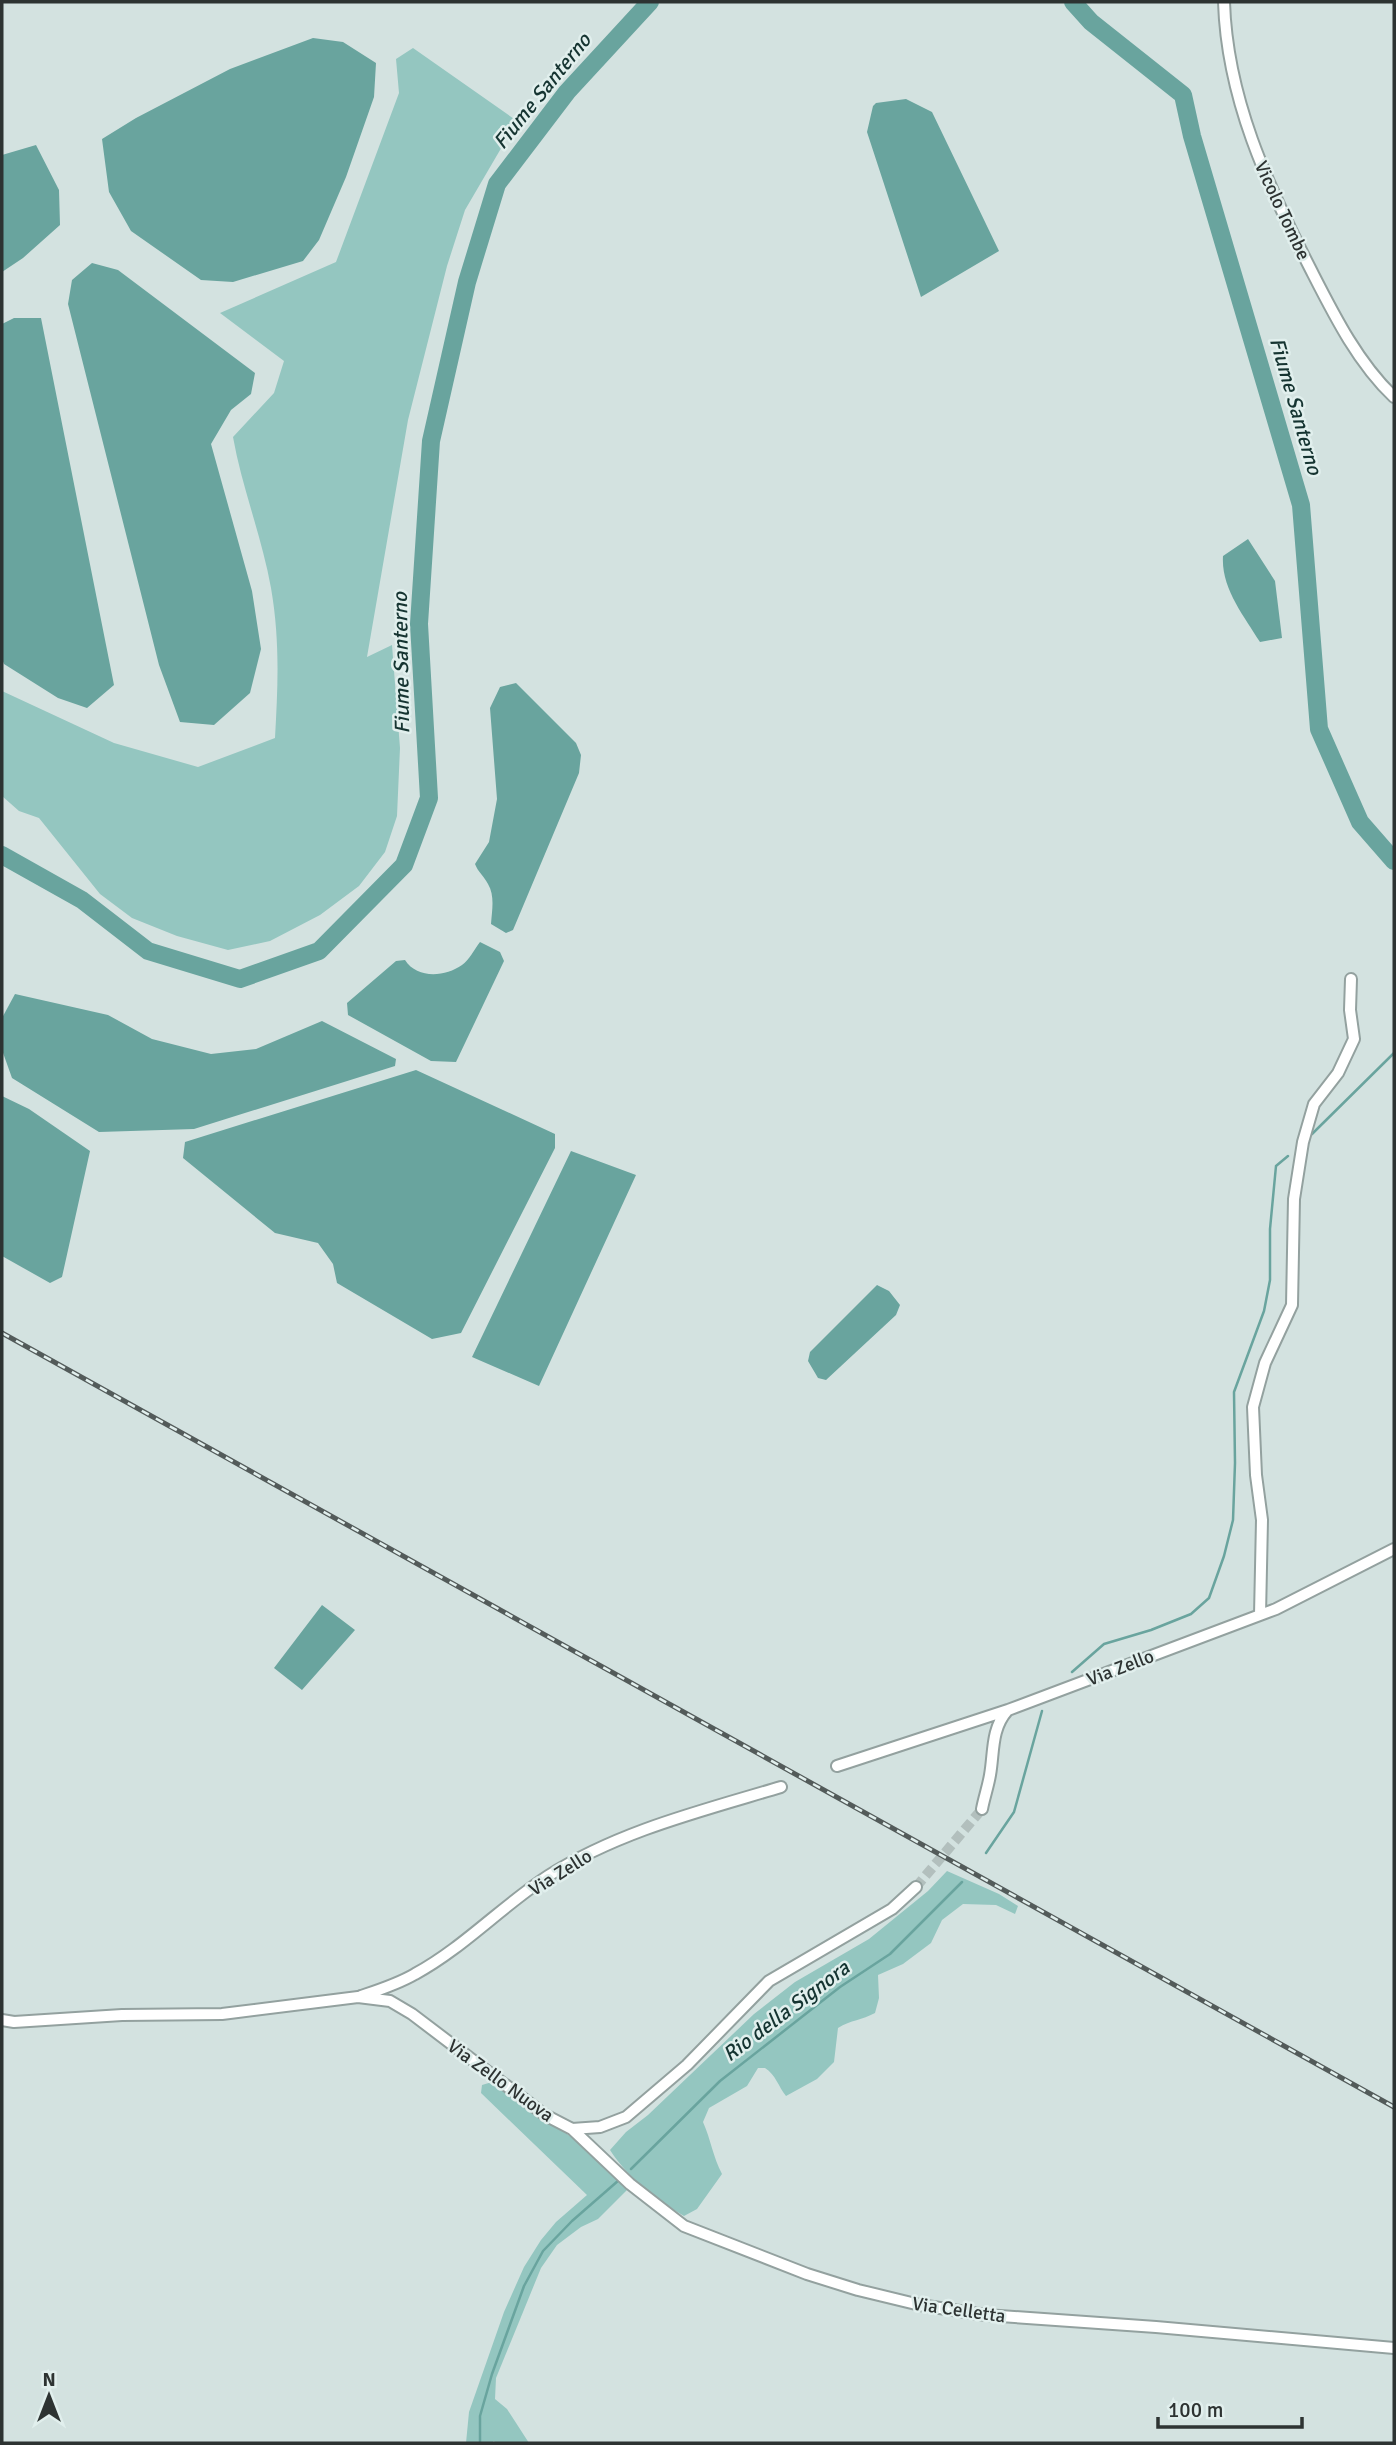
<svg xmlns="http://www.w3.org/2000/svg" width="1396" height="2445" font-family="Signika,sans-serif">
	<rect width="100%" height="100%" fill="#d3e2e0"/>
	<!-- green -->
	<path fill="#94c6c0" d="M413,48L517,121L465,210L447,266L408,420L367,657L392,645L400,748L397,816L385,852L359,886L320,915L270,941L228,950L177,936L132,918L100,894L39,818L19,811L2,796V691L114,743L198,767L275,738C278,685 280,640 271,588C262,537 242,488 233,437L274,393L284,361L220,313L336,262L399,93L396,59Z
		M947,1871L999,1894L1018,1906L1015,1914L996,1905L963,1904L942,1920L931,1943L903,1964L878,1975L879,1998L875,2013C862,2020 851,2020 838,2028L834,2062L817,2079L786,2096C778,2086 776,2075 765,2068H758L747,2086L709,2108L703,2122C711,2140 713,2157 722,2174L697,2209L684,2216C656,2199 628,2178 610,2150L626,2132L648,2115L754,2014L795,1982L869,1939L928,1891Z
		M492,2082L577,2141L627,2190L598,2219L581,2227L557,2245L541,2268L496,2378L495,2399L507,2409L529,2443H497L493,2441L494,2443H466L469,2412L504,2312L524,2267L541,2240L556,2222L587,2195L481,2093L482,2085Z"/>
	<!-- water -->
	<path fill="#69a49e" d="M313,38L343,42L376,63L374,97L346,177L319,240L303,261L233,282L201,280L131,231L109,192L102,139L136,118L230,69Z
		M906,99L932,112L999,251L921,297L867,132L873,106L876,103Z
		M36,145L59,190L60,225L23,258L2,272V155Z
		M92,263L118,270L255,373L251,394L231,410L211,444L252,591L261,649L250,693L214,725L180,722L159,665L68,304L72,280Z
		M14,318H41L114,685L87,708L58,698L4,664L2,659V324Z
		M1248,539L1275,581L1282,638L1260,642C1244,616 1221,588 1223,556Z
		M516,683L576,743L581,755L579,773L513,930L506,933L491,924C492,910 495,896 488,884C484,876 478,872 475,864L489,842L497,799L490,708L500,687Z
		M480,942L500,952L504,961L456,1062L431,1061L348,1015L347,1003L396,961L405,960C417,979 445,977 462,965C469,960 474,950 480,942Z
		M15,994L108,1015L152,1039L211,1054L256,1049L322,1021L396,1059L395,1066L194,1129L99,1132L12,1078L2,1050V1018Z
		M416,1070L555,1134V1148L461,1333L432,1339L337,1283L333,1264L318,1243L275,1233L183,1158L185,1142Z
		M2,1096L29,1109L90,1151L62,1277L50,1283L2,1256Z
		M571,1151L636,1175L539,1386L472,1357Z
		M877,1285L889,1291L900,1305L896,1315L826,1380L818,1378L808,1361L810,1352Z
		M322,1605L355,1630L302,1690L274,1668Z"/>
	<g fill="none" stroke-linecap="round" stroke-linejoin="round">
		<!-- stream -->
		<path stroke="#69a49e" stroke-width="2.5" d="M1312,1134L1394,1053
			M1072,1672L1104,1644L1151,1630L1191,1614L1209,1598L1224,1556L1233,1520L1235,1463L1234,1392L1264,1311L1270,1280V1229L1276,1166L1288,1156
			M986,1853L1014,1812L1042,1711
			M631,2169L720,2081L840,1987L890,1954L962,1882
			M480,2443V2416L492,2374L524,2286L543,2251L572,2221L619,2180"/>
		<!-- river -->
		<path stroke="#69a49e" stroke-width="18" d="M1073,2L1091,22L1183,95L1192,136L1301,505L1319,729L1360,822L1394,861
			M2,855L82,900L148,951L240,979L319,951L404,865L429,798L419,624L431,441L467,282L497,184L567,92L650,2"/>
		<!-- minor-tunnel -->
		<path stroke="#b2bfbd" stroke-width="10" stroke-dasharray="10 5" stroke-linecap="butt" d="M916,1887L982,1809"/>
		<defs>
			<path id="minor" d="M1224,2C1227,98 1267,184 1310,268C1333,313 1357,362 1394,397
				M1260,1615L1262,1520L1256,1475L1253,1407L1265,1363L1292,1305L1294,1199L1303,1142L1314,1104L1338,1073L1354,1039L1350,1010L1351,979
				M837,1766L1008,1710L1276,1609L1394,1549
				M982,1809C984,1798 988,1787 990,1775C994,1753 991,1729 1007,1711
				M361,1996C379,1990 398,1984 415,1974C463,1948 502,1906 548,1876C619,1831 701,1811 781,1787
				M2,2020L14,2022L122,2015L222,2014L358,1997L390,2001L412,2014L545,2115L572,2129L600,2127L626,2117L687,2065L769,1981L892,1909L916,1887
				M572,2129L630,2184L684,2226L807,2274L858,2290L920,2305L986,2315L1156,2327L1394,2348"/>
		</defs>
		<!-- minor casing -->
		<use href="#minor" stroke="#93a19f" stroke-width="14"/>
		<!-- minor -->
		<use href="#minor" stroke="#fff" stroke-width="10"/>
		<defs>
			<path id="rail" d="M2,1333L1394,2107"/>
		</defs>
		<!-- rail casing -->
		<use href="#rail" stroke="#535b5a" stroke-width="5"/>
		<!-- rail -->
		<use href="#rail" stroke="#e1efed" stroke-width="2.5" stroke-dasharray="8" stroke-linecap="butt"/>
	</g>
	<g text-anchor="middle" stroke-width="5" stroke-linejoin="round" paint-order="stroke">
		<!-- street labels -->
		<g font-size="19" fill="#2d3332" stroke="#e1efed">
			<text transform="translate(1283 210) rotate(65)" y="7">Vicolo Tombe</text>
			<text transform="translate(1120 1667) rotate(-21)" y="7">Via Zello</text>
			<text transform="translate(560 1872) rotate(-32)" y="7">Via Zello</text>
			<text transform="translate(501 2080) rotate(36)" y="7">Via Zello Nuova</text>
			<text transform="translate(959 2309) rotate(8)" y="7">Via Celletta</text>
		</g>
		<!-- water labels -->
		<g font-size="21" font-style="italic" fill="#153431" stroke="#e1efed">
			<text transform="translate(542 91) rotate(-51)" y="7">Fiume Santerno</text>
			<text transform="translate(1296 406) rotate(74)" y="7">Fiume Santerno</text>
			<text transform="translate(401 663) rotate(-91)" y="7">Fiume Santerno</text>
			<text transform="translate(786 2011) rotate(-37)" y="7">Rio della Signora</text>
		</g>
	</g>
	<!-- border -->
	<rect width="1396" height="2445" fill="none" stroke="#2d3332" stroke-width="7"/>
	<!-- north arrow -->
	<g transform="translate(49 2396)" stroke="#e1efed" stroke-width="5" paint-order="stroke">
	<path d="M0-5L12 26L0 18L-12 26Z" fill="#2d3332"/>
	<text y="-10" font-size="19" font-weight="bold" text-anchor="middle" fill="#2d3332">N</text>
	</g>
	<!-- scale -->
	<path d="M1158 2417v10h144v-10" fill="none" stroke="#2d3332" stroke-width="3.5"/>
	<text x="1168" y="2417" font-size="21" fill="#2d3332" stroke="#e1efed" stroke-width="5" paint-order="stroke">100 m</text>
</svg>
